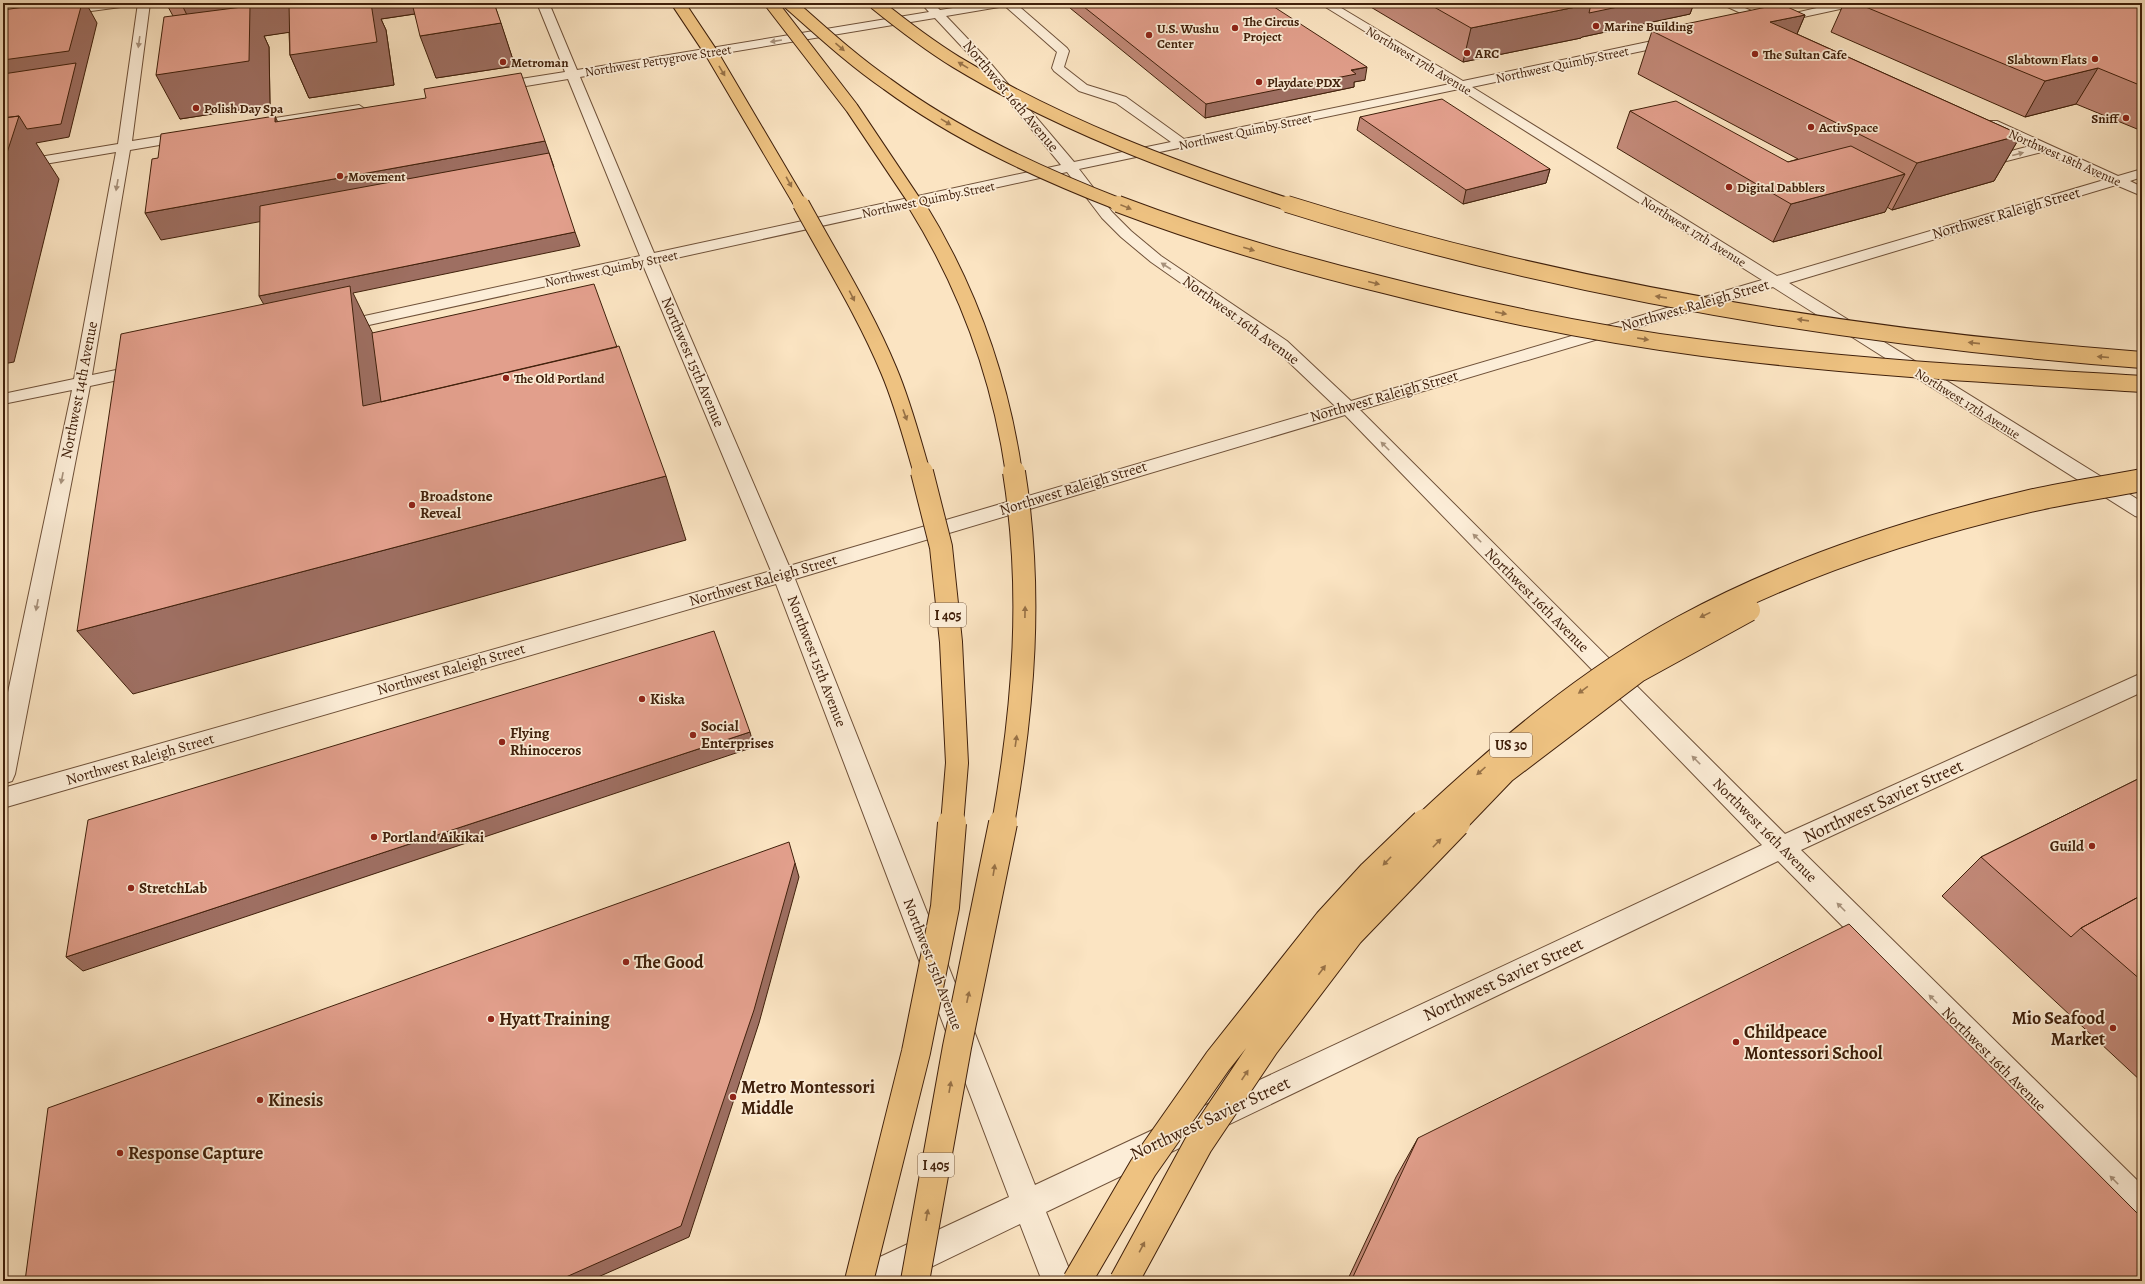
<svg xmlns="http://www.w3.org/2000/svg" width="2145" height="1284" font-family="Alegreya,serif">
	<rect width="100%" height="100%" fill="#fbe4c2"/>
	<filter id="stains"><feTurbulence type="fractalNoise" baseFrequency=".005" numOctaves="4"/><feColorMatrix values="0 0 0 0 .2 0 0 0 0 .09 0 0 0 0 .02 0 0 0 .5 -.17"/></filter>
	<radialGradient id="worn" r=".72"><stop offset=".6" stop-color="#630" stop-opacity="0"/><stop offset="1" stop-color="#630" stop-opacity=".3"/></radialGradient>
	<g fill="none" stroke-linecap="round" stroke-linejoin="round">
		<defs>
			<path id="minor" d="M103,3H134L128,6L3,23V17Z
				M138,3H150L132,141L189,132L196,136L189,140L130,150L92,375L145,364L151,365L154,369L151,373L90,386L15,774L12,781L3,784V716L72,390L3,404V394L74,379L116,152L3,171V163L118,144Z
				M537,3H549L577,70L929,12L921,3H933L940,10L985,3H1015L1067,48L1069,51L1064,67L1087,85L1126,97L1184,139L1450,84L1319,3H1333L1463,81L1676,36L1680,37L1682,40L1680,43L1472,87L1777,276L2104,180L2042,152L1991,165L1975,159L1973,156L1975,153L1980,152L1992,156L2030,146L1987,127L1985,124L1987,121H1997L2118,176L2142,169V177L2130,181L2142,187V196L2116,185L1789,283L2142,502V518L2135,516L1773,287L1360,410L1785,834L2142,673V692L1801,850L2142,1185V1223L2131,1218L1778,861L1046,1212L1074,1281H1042L1020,1224L902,1281H850L854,1269L1009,1197L776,584L3,808V788L771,571L643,265L337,332L331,331L329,327L331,323L337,322L640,256L568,79L496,91L490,87L496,83L565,72ZM1005,6L1057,52L1052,68L1054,71L1079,91L1116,103L1171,142L1074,162L986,58L946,16ZM935,18L978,64L1061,165L654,253L580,77ZM1459,89L1762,280L1351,401L1287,341L1161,256L1131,231L1112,212L1079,169ZM1067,172L1102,218L1121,237L1151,262L1275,349L1335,406L789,566L658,262ZM1345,415L1762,845L1035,1185L795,579Z
				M1719,3H1734L1769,19L1838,3H1860L1854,6L1776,23L1775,26L1771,27Z
				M359,105L365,109L364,112L249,130L242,126L249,122Z"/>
		</defs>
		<!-- minor casing -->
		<use href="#minor" stroke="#6f5139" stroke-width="2"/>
		<!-- minor -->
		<use href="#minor" fill="#fcedd7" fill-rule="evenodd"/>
		<defs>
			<path id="highway-bridge-far3" d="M678,3L712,54L801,205
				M771,3L852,108L917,205
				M789,3C821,31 852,60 887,84C958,136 1039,173 1121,205
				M875,3C901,24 927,44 956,62C1060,125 1175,168 1290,205"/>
			<path id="highway-bridge-far2" d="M801,204C831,259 865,313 889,371C903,404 912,439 922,473
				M916,204C967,286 1000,377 1014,473
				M1118,204C1205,237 1294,263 1384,285C1489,312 1595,334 1703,348C1848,367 1996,375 2142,384
				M1287,204C1564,291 1853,338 2142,360"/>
			<path id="highway-bridge-far1" d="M922,472L941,547L951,642L957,763L952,824
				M1003,824C1024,705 1033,591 1014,472
				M1424,824C1503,750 1587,679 1682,627C1792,567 1913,528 2034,500C2070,492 2106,487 2142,480
				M1455,824L1505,772L1638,671L1749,610"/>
			<path id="highway-bridge" d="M859,1281L916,1052L945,907L952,823
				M915,1281L957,1047L1003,823
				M1077,1281L1143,1168L1218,1061L1328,922L1372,874L1425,823
				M1124,1281L1198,1145L1265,1045L1350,933L1456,823"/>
		</defs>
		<!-- highway-bridge-far3 casing -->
		<use href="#highway-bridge-far3" stroke="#40200b" stroke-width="14" stroke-linecap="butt"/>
		<!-- highway-bridge-far2 casing -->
		<use href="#highway-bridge-far2" stroke="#40200b" stroke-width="18" stroke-linecap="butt"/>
		<!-- highway-bridge-far1 casing -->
		<use href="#highway-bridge-far1" stroke="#40200b" stroke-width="24" stroke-linecap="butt"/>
		<!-- highway-bridge casing -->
		<use href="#highway-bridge" stroke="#40200b" stroke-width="30" stroke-linecap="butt"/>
		<!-- highway-bridge-far3 -->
		<use href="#highway-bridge-far3" stroke="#eec281" stroke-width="12"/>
		<!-- highway-bridge-far2 -->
		<use href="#highway-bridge-far2" stroke="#eec281" stroke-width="16"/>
		<!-- highway-bridge-far1 -->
		<use href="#highway-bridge-far1" stroke="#eec281" stroke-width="22"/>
		<!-- highway-bridge -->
		<use href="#highway-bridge" stroke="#eec281" stroke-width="28"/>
	</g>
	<!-- wall -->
	<path fill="#c28978" stroke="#40200b" d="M166,3H494L515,66L436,78L415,14L381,19L386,30L394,85L309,98L290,55L289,32L264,36L269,47L270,105L180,119L173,16Z
		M1070,3H1268L1365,80L1354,82V87L1205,118L1070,8Z
		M1364,3H1694L1690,14L1582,37L1581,38L1463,62Z
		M1844,3H2142V131L2076,104L2025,117L1831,32Z
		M1805,15L1797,34L2021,135L1994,181L1892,210L1887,207L1885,212L1773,242L1617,148L1630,111L1788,162L1798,159L1638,74L1652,31Z
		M1360,117L1550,169L1546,183L1463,204L1357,130Z
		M2142,777V1082L1942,896L1981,857Z
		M1418,1138L2142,1281H1347L1396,1177Z"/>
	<!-- shaded-wall -->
	<path fill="#9e6f62" stroke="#40200b" d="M25,3H36L26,4Z
		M82,3H86L97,23L69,137L36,143L59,179L14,362L3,364V60Z
		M181,3H484L481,4L381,19L386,30L394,85L309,98L290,55L374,20L264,36L269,47L270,105L180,119L156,75L202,45Z
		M1637,3H1694L1690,14L1582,37L1581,38L1463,62L1471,28L1591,4Z
		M1805,15L1787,57L1770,22Z
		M501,23L515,66L436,78L420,36Z
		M1367,67L1365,80L1354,82V87L1205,118L1206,104Z
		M2098,68L2076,104L2025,117L2045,81Z
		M275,116L287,142L275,122Z
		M2021,135L1994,181L1892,210L1917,163Z
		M545,141L554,167L161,240L145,213Z
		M1550,169L1546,183L1463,204L1466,190Z
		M1905,174L1885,212L1773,242L1791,204Z
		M575,232L580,246L353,293L380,348L395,470L267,310L259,296Z
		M666,476L686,540L133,694L77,631Z
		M750,732L754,747L83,971L66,957Z
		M795,863L799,877L759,1023L689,1237L589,1281H557Z"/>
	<!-- building -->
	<path fill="#e29f8c" stroke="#40200b" d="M52,3H82L69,51L3,60V10Z
		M289,3H371L377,42L290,55Z
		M412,3H494L501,23L420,36Z
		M1079,3H1268L1367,67L1351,70L1356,74L1206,104Z
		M1427,3H1588L1591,4L1471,28Z
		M1588,3H1637L1589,13L1591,4Z
		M1856,3H2142V86L2098,68L2045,81Z
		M1781,4L1805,15L1770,22L2021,135L1917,163L1652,31Z
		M250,6L249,61L156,75L164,17Z
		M76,63L61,124L27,129L19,116L3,118V74Z
		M521,73L545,141L145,213L152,159L158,158L161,134L275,116V122L426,98L424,89Z
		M1442,99L1550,169L1466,190L1360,117Z
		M1676,101L1788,162L1851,146L1905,174L1791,204L1630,111Z
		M19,116L3,165V118Z
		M549,153L575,232L259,296L260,206Z
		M594,284L617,347L381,402L372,333Z
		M350,286L363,406L619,346L666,476L77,631L121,334Z
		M714,631L750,732L66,957L88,820Z
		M2142,777V895L2081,928L2071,937L1981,857Z
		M789,842L795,863L754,1010L681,1226L557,1281H25L48,1108Z
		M2142,895V981L2081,928Z
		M1849,924L2142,1218V1281H1351L1418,1138Z"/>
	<!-- one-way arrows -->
	<defs><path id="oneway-solid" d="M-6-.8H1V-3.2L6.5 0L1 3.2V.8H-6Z"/></defs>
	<g fill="#a7917b">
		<use href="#oneway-solid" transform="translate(776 41) rotate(171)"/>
		<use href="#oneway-solid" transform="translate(139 42) rotate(98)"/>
		<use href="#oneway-solid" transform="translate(2018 154) rotate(-15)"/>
		<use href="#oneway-solid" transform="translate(117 185) rotate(100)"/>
		<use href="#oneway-solid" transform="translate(1166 266) rotate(-147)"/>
		<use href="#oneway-solid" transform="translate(1385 446) rotate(-135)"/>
		<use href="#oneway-solid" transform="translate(62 478) rotate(101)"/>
		<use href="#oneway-solid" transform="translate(1477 538) rotate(-135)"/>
		<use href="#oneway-solid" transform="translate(37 605) rotate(101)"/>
		<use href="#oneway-solid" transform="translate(1696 760) rotate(-135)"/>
		<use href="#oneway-solid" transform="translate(1841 907) rotate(-135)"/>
		<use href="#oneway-solid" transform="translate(1933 999) rotate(-135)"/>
		<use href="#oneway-solid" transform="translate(2114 1180) rotate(-135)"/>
	</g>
	<g fill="#977146">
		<use href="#oneway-solid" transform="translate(840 47) rotate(41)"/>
		<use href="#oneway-solid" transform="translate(963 65) rotate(-149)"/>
		<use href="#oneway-solid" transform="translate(722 71) rotate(59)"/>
		<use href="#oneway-solid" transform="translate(946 122) rotate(31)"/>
		<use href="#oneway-solid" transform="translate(789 182) rotate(61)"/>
		<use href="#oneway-solid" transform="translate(1126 207) rotate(22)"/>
		<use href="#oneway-solid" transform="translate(1249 249) rotate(17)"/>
		<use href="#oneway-solid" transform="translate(1374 283) rotate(14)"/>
		<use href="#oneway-solid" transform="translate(852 296) rotate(63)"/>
		<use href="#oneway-solid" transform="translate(1661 297) rotate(-171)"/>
		<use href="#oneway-solid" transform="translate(1501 313) rotate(11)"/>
		<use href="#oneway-solid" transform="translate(1803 320) rotate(-172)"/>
		<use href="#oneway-solid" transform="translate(1643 339) rotate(9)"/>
		<use href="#oneway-solid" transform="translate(1974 343) rotate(-174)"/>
		<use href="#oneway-solid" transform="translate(2103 357) rotate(-175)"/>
		<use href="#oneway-solid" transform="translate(905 415) rotate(70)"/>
		<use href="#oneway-solid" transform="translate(1025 612) rotate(-89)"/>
		<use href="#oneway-solid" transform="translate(1705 615) rotate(154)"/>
		<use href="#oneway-solid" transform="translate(1583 690) rotate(144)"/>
		<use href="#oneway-solid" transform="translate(1016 741) rotate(-82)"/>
		<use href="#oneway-solid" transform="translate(1481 771) rotate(138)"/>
		<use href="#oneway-solid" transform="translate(1437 843) rotate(-46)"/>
		<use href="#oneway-solid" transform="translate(1387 861) rotate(134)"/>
		<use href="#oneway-solid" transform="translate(994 870) rotate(-81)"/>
		<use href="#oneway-solid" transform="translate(1322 970) rotate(-53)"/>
		<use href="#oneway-solid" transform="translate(968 997) rotate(-78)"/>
		<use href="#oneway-solid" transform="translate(1245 1075) rotate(-56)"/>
		<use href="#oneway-solid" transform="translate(950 1087) rotate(-80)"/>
		<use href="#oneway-solid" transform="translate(927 1215) rotate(-80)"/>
		<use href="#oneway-solid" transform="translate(1142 1247) rotate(-62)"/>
	</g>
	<!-- markers -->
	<g fill="#8f2418" stroke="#fcedd7" stroke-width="1.5">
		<circle cx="1596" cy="26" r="4"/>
		<circle cx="1235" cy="28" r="4"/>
		<circle cx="1149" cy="35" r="4"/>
		<circle cx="1467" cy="53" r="4"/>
		<circle cx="1755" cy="54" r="4"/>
		<circle cx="2095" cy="59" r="4"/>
		<circle cx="503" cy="62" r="4"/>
		<circle cx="1259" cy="82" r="4"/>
		<circle cx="196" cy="108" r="4"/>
		<circle cx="2126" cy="118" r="4"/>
		<circle cx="1811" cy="127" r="4"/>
		<circle cx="340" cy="176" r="4"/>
		<circle cx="1729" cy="187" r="4"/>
		<circle cx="506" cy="378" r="4"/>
		<circle cx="412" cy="505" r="4"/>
		<circle cx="642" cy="699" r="4"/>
		<circle cx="693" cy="735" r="4"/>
		<circle cx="502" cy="742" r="4"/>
		<circle cx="374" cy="837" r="4"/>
		<circle cx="2092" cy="846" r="4"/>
		<circle cx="131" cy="888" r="4"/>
		<circle cx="626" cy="962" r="4"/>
		<circle cx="491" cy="1019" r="4"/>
		<circle cx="2113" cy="1028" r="4"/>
		<circle cx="1736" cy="1042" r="4"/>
		<circle cx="733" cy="1097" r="4"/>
		<circle cx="260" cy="1100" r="4"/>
		<circle cx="120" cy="1153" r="4"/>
	</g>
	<g text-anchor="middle" stroke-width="3.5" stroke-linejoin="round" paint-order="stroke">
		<!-- far-poi labels -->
		<g font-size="13" font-weight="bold" fill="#40200b" stroke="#fcedd7" text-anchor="start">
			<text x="1243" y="26">The Circus<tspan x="1243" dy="15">Project</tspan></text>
			<text x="1604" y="31">Marine Building</text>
			<text x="1157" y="33">U.S. Wushu<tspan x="1157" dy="15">Center</tspan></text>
			<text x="1475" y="58">ARC</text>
			<text x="1763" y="59">The Sultan Cafe</text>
			<text x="2087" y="64" text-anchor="end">Slabtown Flats</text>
			<text x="511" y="67">Metroman</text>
			<text x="1267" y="87">Playdate PDX</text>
			<text x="204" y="113">Polish Day Spa</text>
			<text x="2118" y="123" text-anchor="end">Sniff</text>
			<text x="1819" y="132">ActivSpace</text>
			<text x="348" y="181">Movement</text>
			<text x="1737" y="192">Digital Dabblers</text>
			<text x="514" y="383">The Old Portland</text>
		</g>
		<!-- far-street labels -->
		<g font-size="13" fill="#40200b" stroke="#fcedd7">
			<text transform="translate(658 60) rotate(-9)" y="5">Northwest Pettygrove Street</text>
			<text transform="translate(1419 60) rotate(31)" y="5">Northwest 17th Avenue</text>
			<text transform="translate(1562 64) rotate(-12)" y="5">Northwest Quimby Street</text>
			<text transform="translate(1245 131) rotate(-12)" y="5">Northwest Quimby Street</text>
			<text transform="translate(2065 157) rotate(24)" y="5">Northwest 18th Avenue</text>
			<text transform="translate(928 199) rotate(-12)" y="5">Northwest Quimby Street</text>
			<text transform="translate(1694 231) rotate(32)" y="5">Northwest 17th Avenue</text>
			<text transform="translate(611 268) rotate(-12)" y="5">Northwest Quimby Street</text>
			<text transform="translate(1968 403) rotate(32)" y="5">Northwest 17th Avenue</text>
		</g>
		<!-- shield labels -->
		<g fill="#fcedd7" stroke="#785e48" stroke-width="1">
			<rect x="930" y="603" width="36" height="24" rx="3"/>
			<rect x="1490" y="733" width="42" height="24" rx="3"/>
			<rect x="918" y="1153" width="36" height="24" rx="3"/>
		</g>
		<g font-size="14" font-weight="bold" fill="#40200b">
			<text x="948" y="620">I 405</text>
			<text x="1511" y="750">US 30</text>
			<text x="936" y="1170">I 405</text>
		</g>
		<!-- street labels -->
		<g font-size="15" fill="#40200b" stroke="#fcedd7">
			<text transform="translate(1011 96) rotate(50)" y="5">Northwest 16th Avenue</text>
			<text transform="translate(2006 213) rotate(-16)" y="5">Northwest Raleigh Street</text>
			<text transform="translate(1695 305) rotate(-16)" y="5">Northwest Raleigh Street</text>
			<text transform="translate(1241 320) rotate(36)" y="5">Northwest 16th Avenue</text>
			<text transform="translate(693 362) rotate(67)" y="5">Northwest 15th Avenue</text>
			<text transform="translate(79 390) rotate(-79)" y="5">Northwest 14th Avenue</text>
			<text transform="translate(1384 396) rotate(-16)" y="5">Northwest Raleigh Street</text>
			<text transform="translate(1073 488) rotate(-17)" y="5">Northwest Raleigh Street</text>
			<text transform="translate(763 580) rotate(-16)" y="5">Northwest Raleigh Street</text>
			<text transform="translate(1537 600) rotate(45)" y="5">Northwest 16th Avenue</text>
			<text transform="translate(817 661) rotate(69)" y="5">Northwest 15th Avenue</text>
			<text transform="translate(451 669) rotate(-16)" y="5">Northwest Raleigh Street</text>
			<text transform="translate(140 759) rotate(-16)" y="5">Northwest Raleigh Street</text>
			<text transform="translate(1765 830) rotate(45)" y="5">Northwest 16th Avenue</text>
			<text transform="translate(933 964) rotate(69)" y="5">Northwest 15th Avenue</text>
			<text transform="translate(1994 1059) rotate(45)" y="5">Northwest 16th Avenue</text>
		</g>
		<!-- poi labels -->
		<g font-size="15" font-weight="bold" fill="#40200b" stroke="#fcedd7" text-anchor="start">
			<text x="420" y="501">Broadstone<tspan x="420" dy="17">Reveal</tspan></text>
			<text x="650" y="704">Kiska</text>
			<text x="701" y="731">Social<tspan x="701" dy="17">Enterprises</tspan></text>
			<text x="510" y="738">Flying<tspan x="510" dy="17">Rhinoceros</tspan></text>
			<text x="382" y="842">Portland Aikikai</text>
			<text x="2084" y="851" text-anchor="end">Guild</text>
			<text x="139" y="893">StretchLab</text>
		</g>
		<!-- near-street labels -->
		<g font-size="18" fill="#40200b" stroke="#fcedd7">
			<text transform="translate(1883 801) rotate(-25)" y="6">Northwest Savier Street</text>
			<text transform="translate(1503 979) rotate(-25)" y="6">Northwest Savier Street</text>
			<text transform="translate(1210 1118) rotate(-25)" y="6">Northwest Savier Street</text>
		</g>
		<!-- near-poi labels -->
		<g font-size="18" font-weight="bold" fill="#40200b" stroke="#fcedd7" text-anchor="start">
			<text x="634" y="968">The Good</text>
			<text x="2105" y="1024" text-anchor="end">Mio Seafood<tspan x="2105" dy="21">Market</tspan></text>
			<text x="499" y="1025">Hyatt Training</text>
			<text x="1744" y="1038">Childpeace<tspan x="1744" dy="21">Montessori School</tspan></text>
			<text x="741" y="1093">Metro Montessori<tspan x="741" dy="21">Middle</tspan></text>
			<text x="268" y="1106">Kinesis</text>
			<text x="128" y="1159">Response Capture</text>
		</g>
	</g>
	<!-- margin -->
	<rect width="2145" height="1284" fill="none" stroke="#fbe4c2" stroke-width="16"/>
	<rect x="4" y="4" width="2137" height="1276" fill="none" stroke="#40200b" stroke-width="2"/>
	<rect x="8" y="8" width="2129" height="1268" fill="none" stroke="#40200b"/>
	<rect width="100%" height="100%" filter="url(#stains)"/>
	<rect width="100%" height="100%" fill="url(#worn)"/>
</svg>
